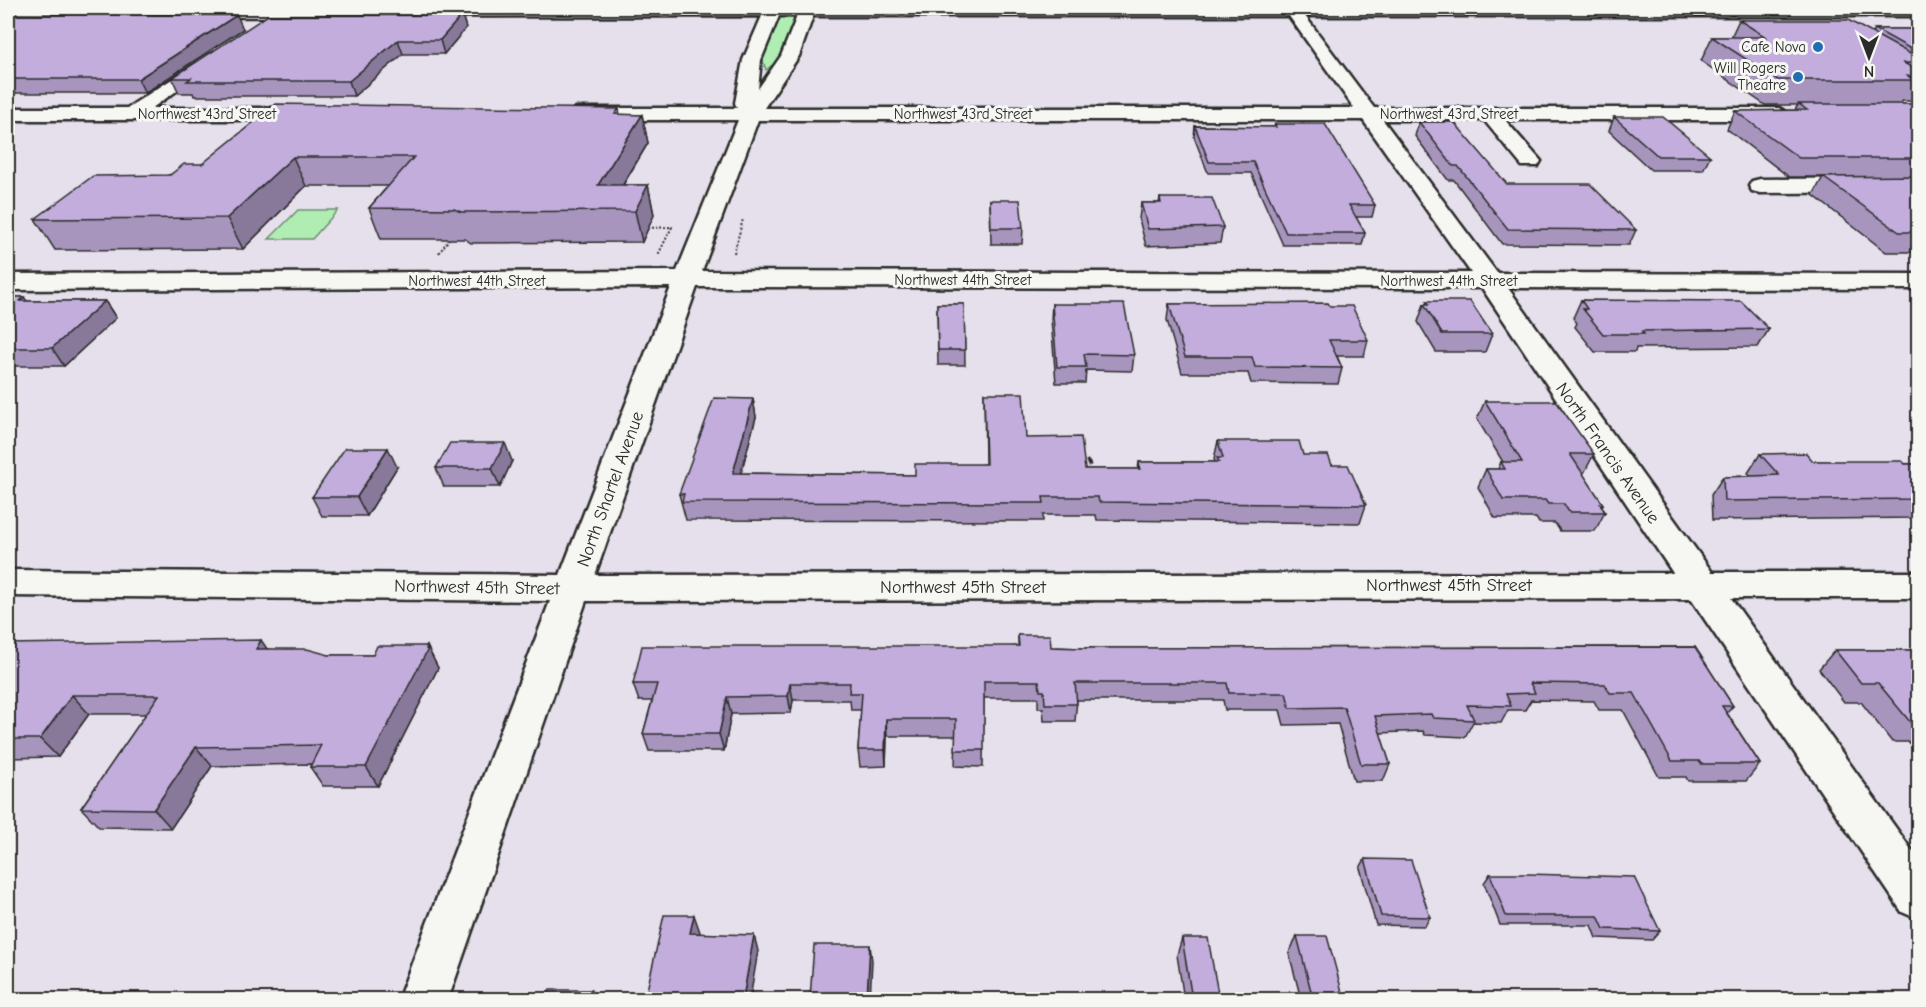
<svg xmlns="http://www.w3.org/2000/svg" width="1926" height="1007" font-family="'Comic Neue',sans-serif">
	<rect width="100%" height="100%" fill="#e6e0ec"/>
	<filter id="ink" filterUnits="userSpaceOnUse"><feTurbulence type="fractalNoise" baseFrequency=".0167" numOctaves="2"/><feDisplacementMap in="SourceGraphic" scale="12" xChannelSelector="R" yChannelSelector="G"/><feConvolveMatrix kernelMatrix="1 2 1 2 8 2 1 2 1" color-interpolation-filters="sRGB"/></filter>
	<g filter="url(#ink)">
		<!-- green -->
		<path fill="#b0edb3" stroke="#6e8c6f" stroke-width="1.5" d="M779,16L796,19L781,58L766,70L762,58Z
			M298,210H338L312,239H269Z"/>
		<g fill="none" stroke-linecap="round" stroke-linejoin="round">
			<defs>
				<path id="minor" d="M8,8H1918V16H1305L1374,108H1779L1789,114L1779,120H1505L1541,161L1538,166H1522L1484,120H1383L1497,273L1918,274V289L1508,288L1712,572H1918V598H1731L1918,859V919L1902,912L1691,599L586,601L448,1000H398L550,601L8,596V570L560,575L671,287L8,290V274L677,271L738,120H576L566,114L576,108H737L735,103L743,60L762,16L8,17ZM779,16H797L781,56L758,89L761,60ZM813,16H1289L1354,108H764L799,56ZM758,120H1363L1471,273L702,271ZM697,287L1482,288L1673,573L595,575Z
					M211,54L217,55L220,59L217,63L152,108H309L319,114L309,120H8V108H127Z
					M1918,178V192L1760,193L1752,191L1749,186L1752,181L1760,179Z"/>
			</defs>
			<!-- minor casing -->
			<use href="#minor" stroke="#2b2b2b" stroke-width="5"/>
			<!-- path-far2 -->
			<path stroke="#2b2b2b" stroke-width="2" stroke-dasharray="2 2" stroke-linecap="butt" d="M648,228L672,227L658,255
				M439,253L449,239
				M734,253L743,219"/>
			<!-- path-far1 -->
			<path stroke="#2b2b2b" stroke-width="3" stroke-dasharray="4 4" stroke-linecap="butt" d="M1080,458H1086L1088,463"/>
			<!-- path -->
			<path stroke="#2b2b2b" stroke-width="4" stroke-dasharray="4.5 4.5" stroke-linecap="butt" d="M1088,462L1092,472"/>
			<!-- minor -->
			<use href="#minor" fill="#f6f6f2" fill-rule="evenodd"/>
		</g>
		<!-- wall -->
		<path fill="#a795be" stroke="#2b2b2b" stroke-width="1.5" d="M8,14L243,29L145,93H8Z
			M462,15L466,28L444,54H403L354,96H194L193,93H179L172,78Z
			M1739,20L1873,33L1875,29H1918V91L1913,101H1902L1901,104H1918V252H1886L1813,195L1823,177H1827H1789L1727,129L1735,111L1795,110L1798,105H1765L1701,61L1712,37H1731Z
			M619,109L620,115H642L648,143L623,185H648L654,215L642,242L471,243L465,239H381L369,208L388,186H306L243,249L55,250L35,219L202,164Z
			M1614,117L1710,156L1703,170H1651L1609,131Z
			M1419,122L1507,184L1636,230L1629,245L1502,244L1454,180H1448L1415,136Z
			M1275,124L1375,205L1372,217H1356L1365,233L1362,245H1283L1251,173H1208L1194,137L1195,126L1274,127Z
			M1160,198L1223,227L1220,243L1146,246L1139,219L1141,203H1159Z
			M990,200L1023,228L1022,244H991Z
			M8,297H24L27,301H105L116,318L64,366H8Z
			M1581,300L1769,329L1758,347L1636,348L1635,352H1595L1575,327L1577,323L1573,318Z
			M1427,301L1492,334L1485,352H1436L1418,322L1424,304H1426Z
			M937,304H964L965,365H938Z
			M1052,304L1134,355L1132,371L1086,370L1085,383H1056L1051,319Z
			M1169,304L1330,306L1368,340L1364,356H1337L1342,368L1338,384L1251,383L1248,373H1182L1167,320Z
			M984,393L1026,438L1085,469H1138L1139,462H1215L1214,459L1218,441L1303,455L1332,465L1366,505L1360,523L1097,520L1096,515H1043V521L686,520L679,494L753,399L756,417L741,473L915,475L985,464Z
			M1485,401L1594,454L1584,473H1582L1603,504L1602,507L1605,512L1595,531H1560L1555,523H1539L1536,518H1495L1478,487L1486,469H1498L1501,462H1503L1477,419Z
			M1760,454L1813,461L1918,464V518L1712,520L1711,495L1723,477L1751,476L1748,473Z
			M512,461L500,487H444L436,468Z
			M397,467L367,516H322L312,497Z
			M1018,635L1051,647L1082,648L1695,647L1733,706L1727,713L1760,764L1746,781H1688L1686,777H1659L1623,710H1599L1594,701L1531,700L1525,710H1508L1501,723L1473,722L1465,737L1425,735L1423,731L1380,733L1390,764L1383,781H1354L1338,724L1284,725L1280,710H1225L1223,700H1077L1075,721H1044L1043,708H1038V698H984L983,767L955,766L956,736H887L886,766L860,767L858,750L861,710H851L850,700H793L791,713L731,714L724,751H649L643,734L652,701H639L633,684L1018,646Z
			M8,644L267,649L329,655H373L427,646L438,668L378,786H323L310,767L311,764L212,766L171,828L99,827L81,808L146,714H89L58,757L8,758Z
			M1835,650H1918V754L1909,742H1892L1861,702H1844L1819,669Z
			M1365,859L1430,917L1425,926L1376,925L1360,868Z
			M1490,874L1660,931L1652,940L1596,938L1591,925H1500L1484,883Z
			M1297,936L1344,999H1301L1289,953Z
			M1182,938L1219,999H1184L1177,955Z"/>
		<!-- shaded-wall -->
		<path fill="#88799b" stroke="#2b2b2b" stroke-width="1.5" d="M237,15L243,29L145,93L138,79Z
			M462,15L466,28L444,54L440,40Z
			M398,40L403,54L354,96L349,81Z
			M642,115L648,143L607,211L598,185Z
			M293,157L306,186L243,249L227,218Z
			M648,185L654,215L642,242L635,211Z
			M105,301L116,318L64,366L52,348Z
			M753,399L756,417L736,491L733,473Z
			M505,443L512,461L500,487L492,468Z
			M388,448L397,467L367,516L357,497Z
			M261,640L274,659L256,649Z
			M427,646L438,668L378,786L366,767Z
			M790,683L793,700L791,713L788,696Z
			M72,695L89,714L58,757L40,739Z
			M727,697L731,714L724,751L719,734Z
			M886,719L887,736L886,766L885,750Z
			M196,747L212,766L171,828L154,809Z
			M694,915L700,932L696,950L690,933Z
			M754,935L758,951L750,999L743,998Z
			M870,945L872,961L870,999L867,997Z
			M591,990L596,999H589Z"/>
		<!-- building -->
		<path fill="#c2addd" stroke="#2b2b2b" stroke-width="1.5" d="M8,14L237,15L138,79H8Z
			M268,15H462L440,40H398L349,81H187L191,78H172Z
			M1739,20H1848L1918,58V63H1904L1918,71V76H1908L1915,80H1778L1712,37H1766Z
			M1875,29H1918V53Z
			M276,104L619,109L615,114L642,115L598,185H648L635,211L461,212L454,209L369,208L414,157H293L227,218L35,219L93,176L170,175L184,164H202Z
			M1799,104H1918V158H1799L1735,111L1807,110Z
			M1614,117H1663L1710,156H1658Z
			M1419,122H1454L1507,184H1590L1636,230L1508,229L1458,166H1453Z
			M1275,124H1325L1375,205H1349L1365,233H1286L1253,162H1209L1195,126L1276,127Z
			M1918,176V232H1899L1823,177Z
			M1160,198H1212L1223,227L1148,229L1141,203H1161Z
			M990,200H1020L1023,228H991Z
			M8,297H24L20,301H105L52,348H8Z
			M1581,300L1741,301L1769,329L1642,331L1644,334H1603L1583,309H1587Z
			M1427,301H1470L1492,334H1442L1424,304H1429Z
			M1328,303L1330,306H1352L1368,340H1329L1342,368L1255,367L1252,357H1185L1169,304Z
			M937,304H964L965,350H938Z
			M1052,304H1124L1134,355L1084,354L1086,367H1057Z
			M984,393H1023L1026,438L1081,437L1085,469H1140L1139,462H1219L1217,458H1223L1218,441H1299L1303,455H1328L1332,465H1348L1366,505L1099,502L1098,497H1043L1044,503L682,502L684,494H679L714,398L753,399L733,473L915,475V464H986Z
			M1485,401H1556L1594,454H1570L1603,504H1600L1605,512H1569L1564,504H1548L1545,500H1503L1486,469H1505L1501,462H1522Z
			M450,443H505L492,468H436Z
			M345,448H388L357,497H312Z
			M1806,453L1813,461H1902L1905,464H1918V499L1724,501L1723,477L1779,475L1760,454Z
			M1018,635H1050L1051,647L1082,648L1695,647L1733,706H1722L1760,764H1701L1699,761H1672L1634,693H1610L1605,684L1530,683L1535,693L1506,694L1511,706L1467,705L1474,720L1433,718L1431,714L1375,716L1390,764H1361L1344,707L1290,708L1286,693H1229L1227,683H1075L1077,704H1045L1044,691H1040L1039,681H984V750H955L956,719H886L885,750H858L862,693H849L850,683H790L788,696L727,697L719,734H643L657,684H633L642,646H1019Z
			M261,640L256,649H307L329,655H373L377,646H427L426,649H428L366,767H310L321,745L196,747L154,809L81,808L159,695H72L40,739H8V644Z
			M1835,650H1918V723H1911L1878,683H1861Z
			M1365,859L1411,860L1430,917L1381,916Z
			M1490,874H1527L1634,877L1660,931L1604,929L1598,916H1506Z
			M664,915H694L690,933L754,935L743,998H810L814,945H870L867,997H942V999H645Z
			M1297,936H1327L1344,999H1313Z
			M1182,938H1208L1219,999H1192Z
			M550,990H591L589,999H547Z
			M209,997L276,998L275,999H208Z"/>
	</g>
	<!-- markers -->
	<g fill="#1f6fb2" stroke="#f6f6f2" stroke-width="2">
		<circle cx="1818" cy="47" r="6"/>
		<circle cx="1798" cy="77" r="6"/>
	</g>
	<g text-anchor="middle" stroke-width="6" stroke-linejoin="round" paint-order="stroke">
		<!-- far-poi labels -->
		<g font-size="15" fill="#2b2b2b" stroke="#f6f6f2" text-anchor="end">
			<text x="1806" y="52">Cafe Nova</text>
			<text x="1786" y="73">Will Rogers<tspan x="1786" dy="17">Theatre</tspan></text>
		</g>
		<!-- far-street labels -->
		<g font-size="15" fill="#2b2b2b" stroke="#f6f6f2">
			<text x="207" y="119">Northwest 43rd Street</text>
			<text x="963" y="119">Northwest 43rd Street</text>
			<text x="1449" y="119">Northwest 43rd Street</text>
			<text x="963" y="285">Northwest 44th Street</text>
			<text x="477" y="286">Northwest 44th Street</text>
			<text x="1449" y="286">Northwest 44th Street</text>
		</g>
		<!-- street labels -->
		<g font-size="18" fill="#2b2b2b" stroke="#f6f6f2">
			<text transform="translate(1608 453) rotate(55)" y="6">North Francis Avenue</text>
			<text transform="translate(610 489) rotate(-70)" y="6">North Shartel Avenue</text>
			<text x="1449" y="591">Northwest 45th Street</text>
			<text transform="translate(477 587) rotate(1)" y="6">Northwest 45th Street</text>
			<text x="963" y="593">Northwest 45th Street</text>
		</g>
	</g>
	<!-- margin -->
	<rect width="1926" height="1007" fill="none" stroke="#f6f6f2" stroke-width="30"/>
	<rect x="15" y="15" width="1896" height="977" fill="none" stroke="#2b2b2b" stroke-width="2" filter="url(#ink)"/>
	<!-- north arrow -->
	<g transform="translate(1869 57) rotate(180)" stroke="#f6f6f2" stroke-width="4.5" paint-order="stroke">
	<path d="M0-4.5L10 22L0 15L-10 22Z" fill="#2b2b2b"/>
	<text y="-9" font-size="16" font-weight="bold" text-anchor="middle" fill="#2b2b2b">N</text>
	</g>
</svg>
